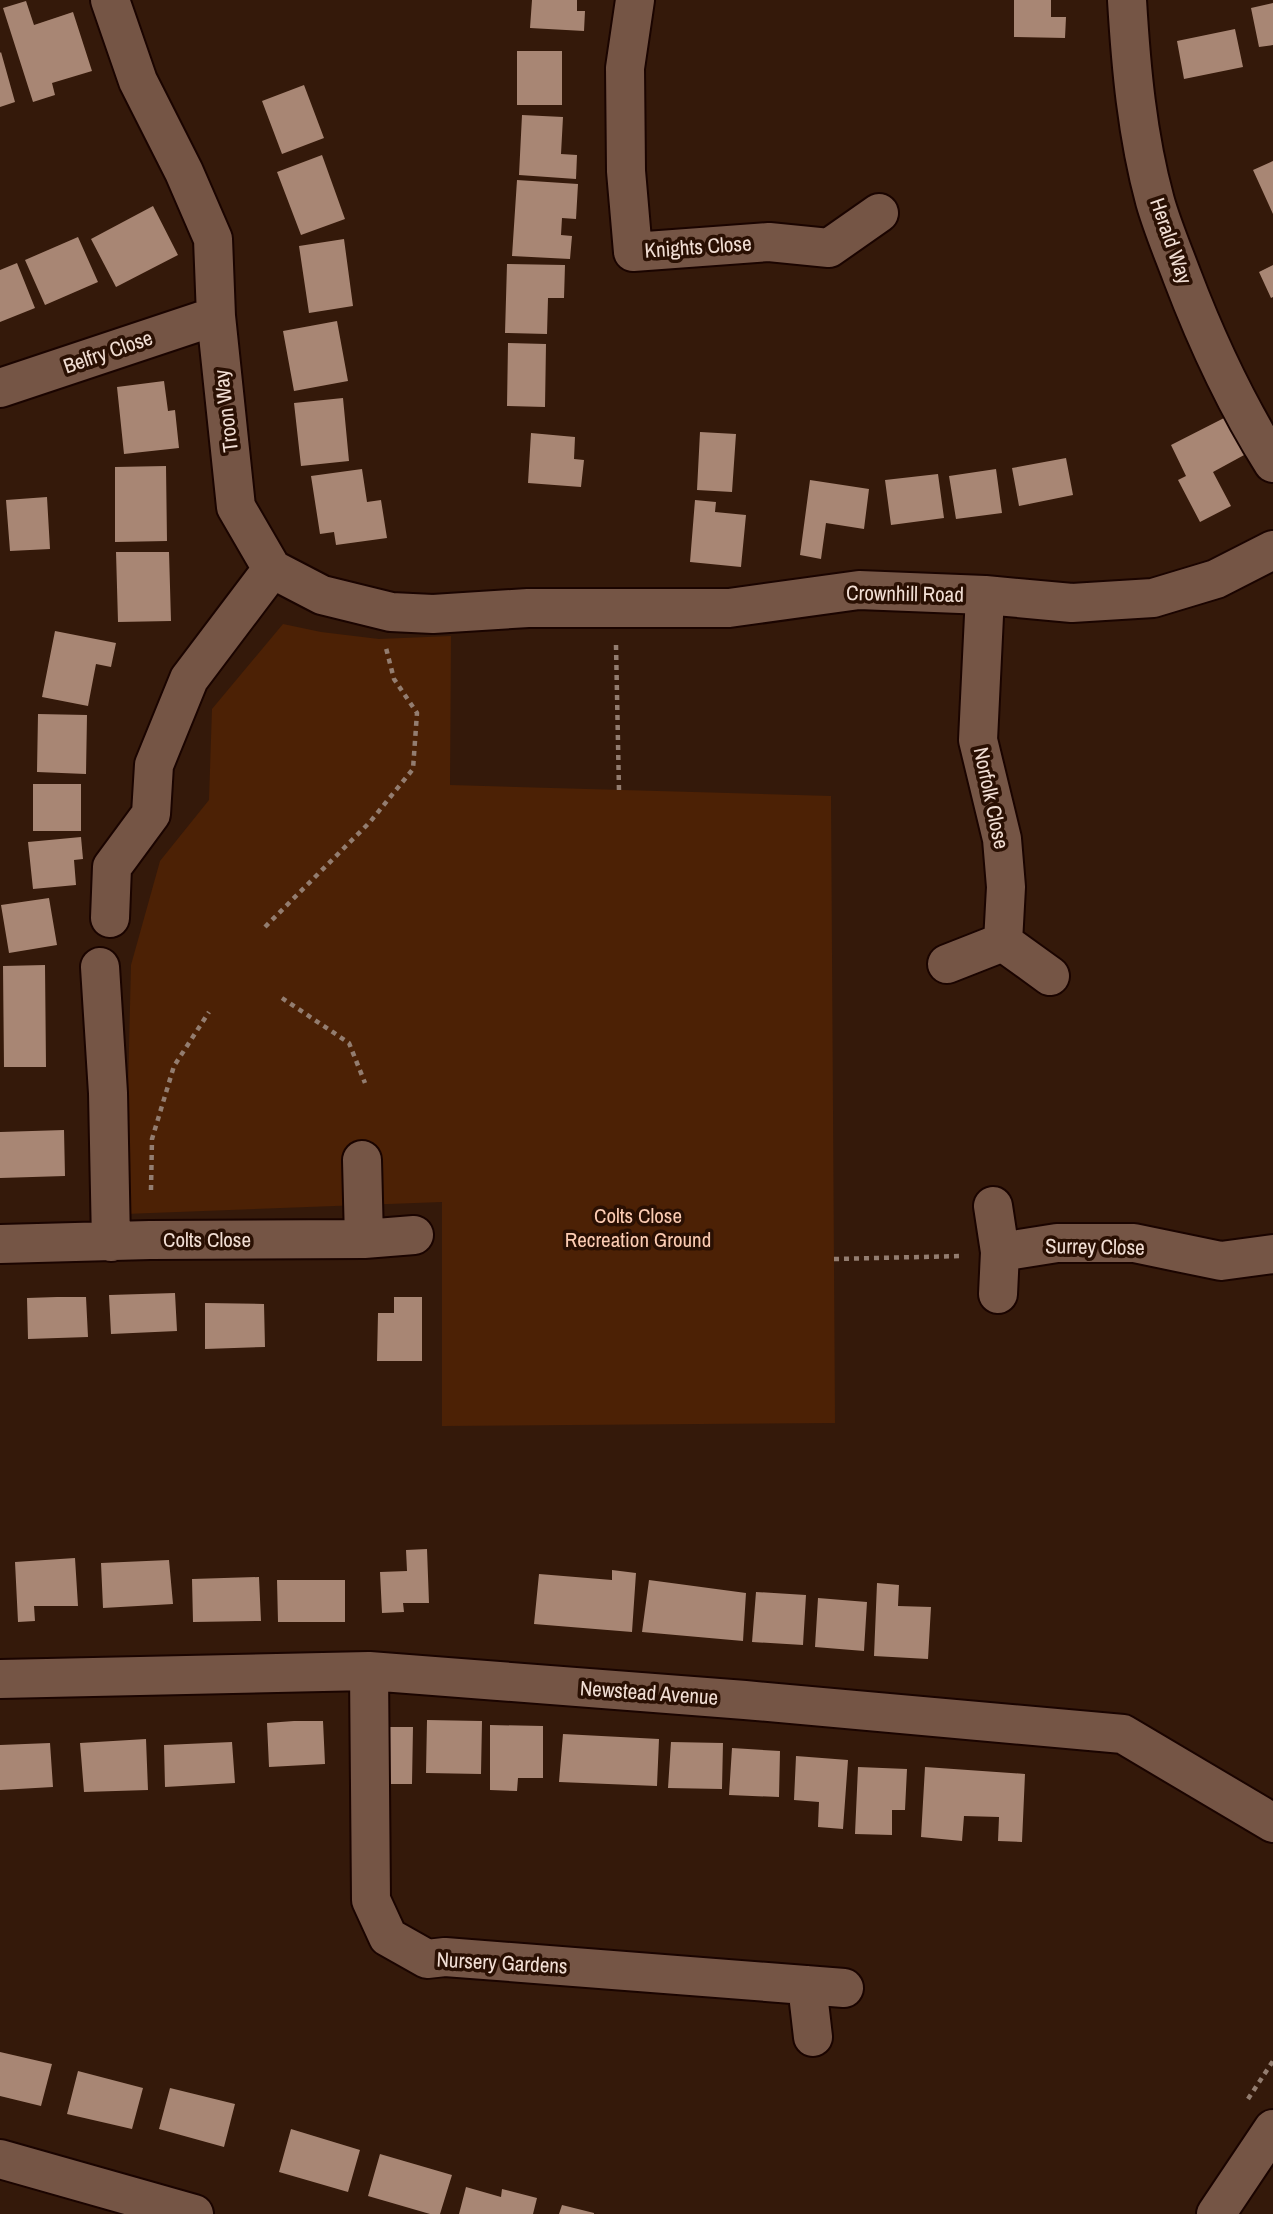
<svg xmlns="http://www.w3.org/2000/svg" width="1273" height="2214" font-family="'Archivo Narrow',sans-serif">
	<rect width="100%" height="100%" fill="#34190a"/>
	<!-- green -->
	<path fill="#4c2105" d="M283,624L321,632L379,639L451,636L450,785L831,796L835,1423L442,1426V1202L125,1214L131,965L160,861L209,800L212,709Z"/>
	<!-- building -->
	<path fill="#a88674" d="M532,0H577V11H585L584,31L530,28Z
		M1014,0H1051V17H1066L1065,38L1014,37Z
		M26,1L34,25L73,12L92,71L52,83L55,95L33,102L3,8Z
		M1273,3V45L1259,47L1251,8Z
		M1235,29L1243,67L1184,79L1177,41Z
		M517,51H562V105H517Z
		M1,52L15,102L0,107V53Z
		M304,85L324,138L282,154L262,101Z
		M522,115L563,117L561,154L577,155L576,179L519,175Z
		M322,155L345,219L301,235L277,172Z
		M1273,161V214L1253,170Z
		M517,180L578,184L576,219L562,218L561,235L572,236L570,259L512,256Z
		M153,206L178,255L116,287L91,239Z
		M78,237L98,282L45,305L25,260Z
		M344,239L353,306L309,313L299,246Z
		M17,263L35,308L0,322V270Z
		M507,264L565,265L564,298H548L547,334L505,333Z
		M1273,265V297L1271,298L1259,272Z
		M337,321L348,381L294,391L283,331Z
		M508,343L546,344L545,407L507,406Z
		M164,381L168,411L175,410L179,448L124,454L117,387Z
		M343,398L349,461L301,466L294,403Z
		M1226,417L1246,454L1213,472L1231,506L1200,522L1178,480L1186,476L1171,445Z
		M700,432L736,434L732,492L697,490Z
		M531,433L575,437L574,459L584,460L581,487L528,483Z
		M1066,458L1073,495L1019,506L1012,468Z
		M166,466L167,541L115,542V467Z
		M362,469L367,502L381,500L387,538L336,545L334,532L320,534L311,476Z
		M996,469L1002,513L956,519L949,476Z
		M938,474L944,518L891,525L885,480Z
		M810,480L869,489L864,529L826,523L821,559L800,555Z
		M47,497L50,549L10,551L6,500Z
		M695,500L716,502L715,512L746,515L741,567L690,562Z
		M116,552H169L171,621L118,622Z
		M55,631L116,643L111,667L96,664L88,706L42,697Z
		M38,714L87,715L86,774L37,772Z
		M33,784H81V831H33Z
		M81,837L83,859L74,860L76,885L33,889L28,842Z
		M49,898L57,945L9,953L1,905Z
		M45,965L46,1067H4L3,966Z
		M64,1130L65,1176L0,1178V1132Z
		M175,1293L177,1331L111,1334L109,1295Z
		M57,1297H86L88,1337L28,1339L27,1298Z
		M394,1297H422V1361H377L378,1313H394Z
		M205,1303L264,1304L265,1347L205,1349Z
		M427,1549L429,1603H403L404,1612L382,1613L380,1572L407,1571L406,1550Z
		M75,1558L78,1606H34L35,1621L18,1622L15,1562Z
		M169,1560L173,1604L103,1608L101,1563Z
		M612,1570L636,1573L632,1632L534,1624L539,1574L612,1580Z
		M259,1577L261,1621L193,1622L192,1579Z
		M277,1580H345V1622H278Z
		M649,1580L746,1593L743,1641L642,1632Z
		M877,1583L899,1585L898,1606L931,1607L928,1659L874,1656Z
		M756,1592L806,1595L803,1645L752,1642Z
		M818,1598L867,1602L864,1651L815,1647Z
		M427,1720L482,1721L481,1774L426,1773Z
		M294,1721H323L325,1764L269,1767L267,1723Z
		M490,1725L543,1726V1778H518L517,1791L490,1790Z
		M382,1727H413L412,1784H382Z
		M563,1734L659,1739L657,1786L559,1782Z
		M146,1739L148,1790L84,1792L80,1743Z
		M232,1742L235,1783L165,1787L164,1745Z
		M671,1742L723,1743L722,1789L668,1788Z
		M50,1743L53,1787L0,1790V1745Z
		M732,1748L780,1751L779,1797L729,1795Z
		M796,1756L848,1760L843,1829L818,1827L819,1802L794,1800Z
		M858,1767L907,1769L905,1810H892V1835L855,1834Z
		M925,1767L1025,1774L1022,1842L998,1841L999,1817L964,1816L962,1841L921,1837Z
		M0,2052L52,2064L41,2106L0,2096Z
		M78,2071L143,2088L132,2129L67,2114Z
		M170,2088L235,2104L224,2147L159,2129Z
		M291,2129L360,2150L348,2192L279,2172Z
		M380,2154L452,2175L440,2214H430L368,2196Z
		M466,2187L501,2197L502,2189L537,2198L533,2214H459Z
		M562,2205L594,2213V2214H559Z"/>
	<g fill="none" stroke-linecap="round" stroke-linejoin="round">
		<defs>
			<path id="minor" d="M110,0L138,81L184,172L213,239L216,316L236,507L272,569L322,595L391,612L433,614L528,608H729L859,590L985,595L1072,603L1153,598L1216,579L1273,550
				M635,0L625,68L626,171L633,252L769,242L829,248L879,213
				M1127,0C1131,67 1137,135 1155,201C1162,226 1173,252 1182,276C1207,342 1236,404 1273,463
				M0,388L216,316
				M985,595L978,740L1002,839L1006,887L1003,942L1050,976
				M110,918L112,867L151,814L154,765L189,679L272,569
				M947,964L1003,942
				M100,967L108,1093L111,1242
				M362,1160L364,1239
				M993,1206L1000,1252L998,1294
				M0,1244L150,1240L364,1239L414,1235
				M1000,1252L1057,1243H1134L1221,1261L1273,1254
				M369,1671L371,1900L388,1937L427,1959L445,1957L844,1988
				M0,1679L369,1671L745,1700L1123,1734L1273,1823
				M807,1985L813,2037
				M0,2159L194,2214
				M1216,2214L1273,2129"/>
		</defs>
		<!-- minor casing -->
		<use href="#minor" stroke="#1a0400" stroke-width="42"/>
		<!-- path -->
		<path stroke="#937d70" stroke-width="4.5" stroke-dasharray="5 5" stroke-linecap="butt" d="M616,645L619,791
			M265,927L370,822L413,769L417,713L394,679L386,648
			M282,998L349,1043L365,1083
			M151,1190L152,1139L174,1066L209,1012
			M834,1259L963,1256
			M1248,2099L1273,2061"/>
		<!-- minor -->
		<use href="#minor" stroke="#755545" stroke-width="38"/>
	</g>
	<g text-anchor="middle" stroke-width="7" stroke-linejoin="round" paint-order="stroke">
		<!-- street labels -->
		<g font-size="21" fill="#f1ded4" stroke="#2a1003">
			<text transform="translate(1171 241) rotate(71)" y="7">Herald Way</text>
			<text transform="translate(698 247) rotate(-4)" y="7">Knights Close</text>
			<text transform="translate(108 352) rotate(-19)" y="7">Belfry Close</text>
			<text transform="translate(226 411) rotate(-97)" y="7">Troon Way</text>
			<text transform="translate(905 594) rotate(1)" y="7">Crownhill Road</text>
			<text transform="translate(991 798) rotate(78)" y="7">Norfolk Close</text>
			<text x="207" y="1247">Colts Close</text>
			<text transform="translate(1095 1247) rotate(1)" y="7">Surrey Close</text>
			<text transform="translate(649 1693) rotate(4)" y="7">Newstead Avenue</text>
			<text transform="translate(502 1963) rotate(3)" y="7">Nursery Gardens</text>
		</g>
		<!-- park labels -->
		<g font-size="21" fill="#fcccb3" stroke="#2a1003">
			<text x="638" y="1223">Colts Close<tspan x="638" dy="24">Recreation Ground</tspan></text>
		</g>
	</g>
</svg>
